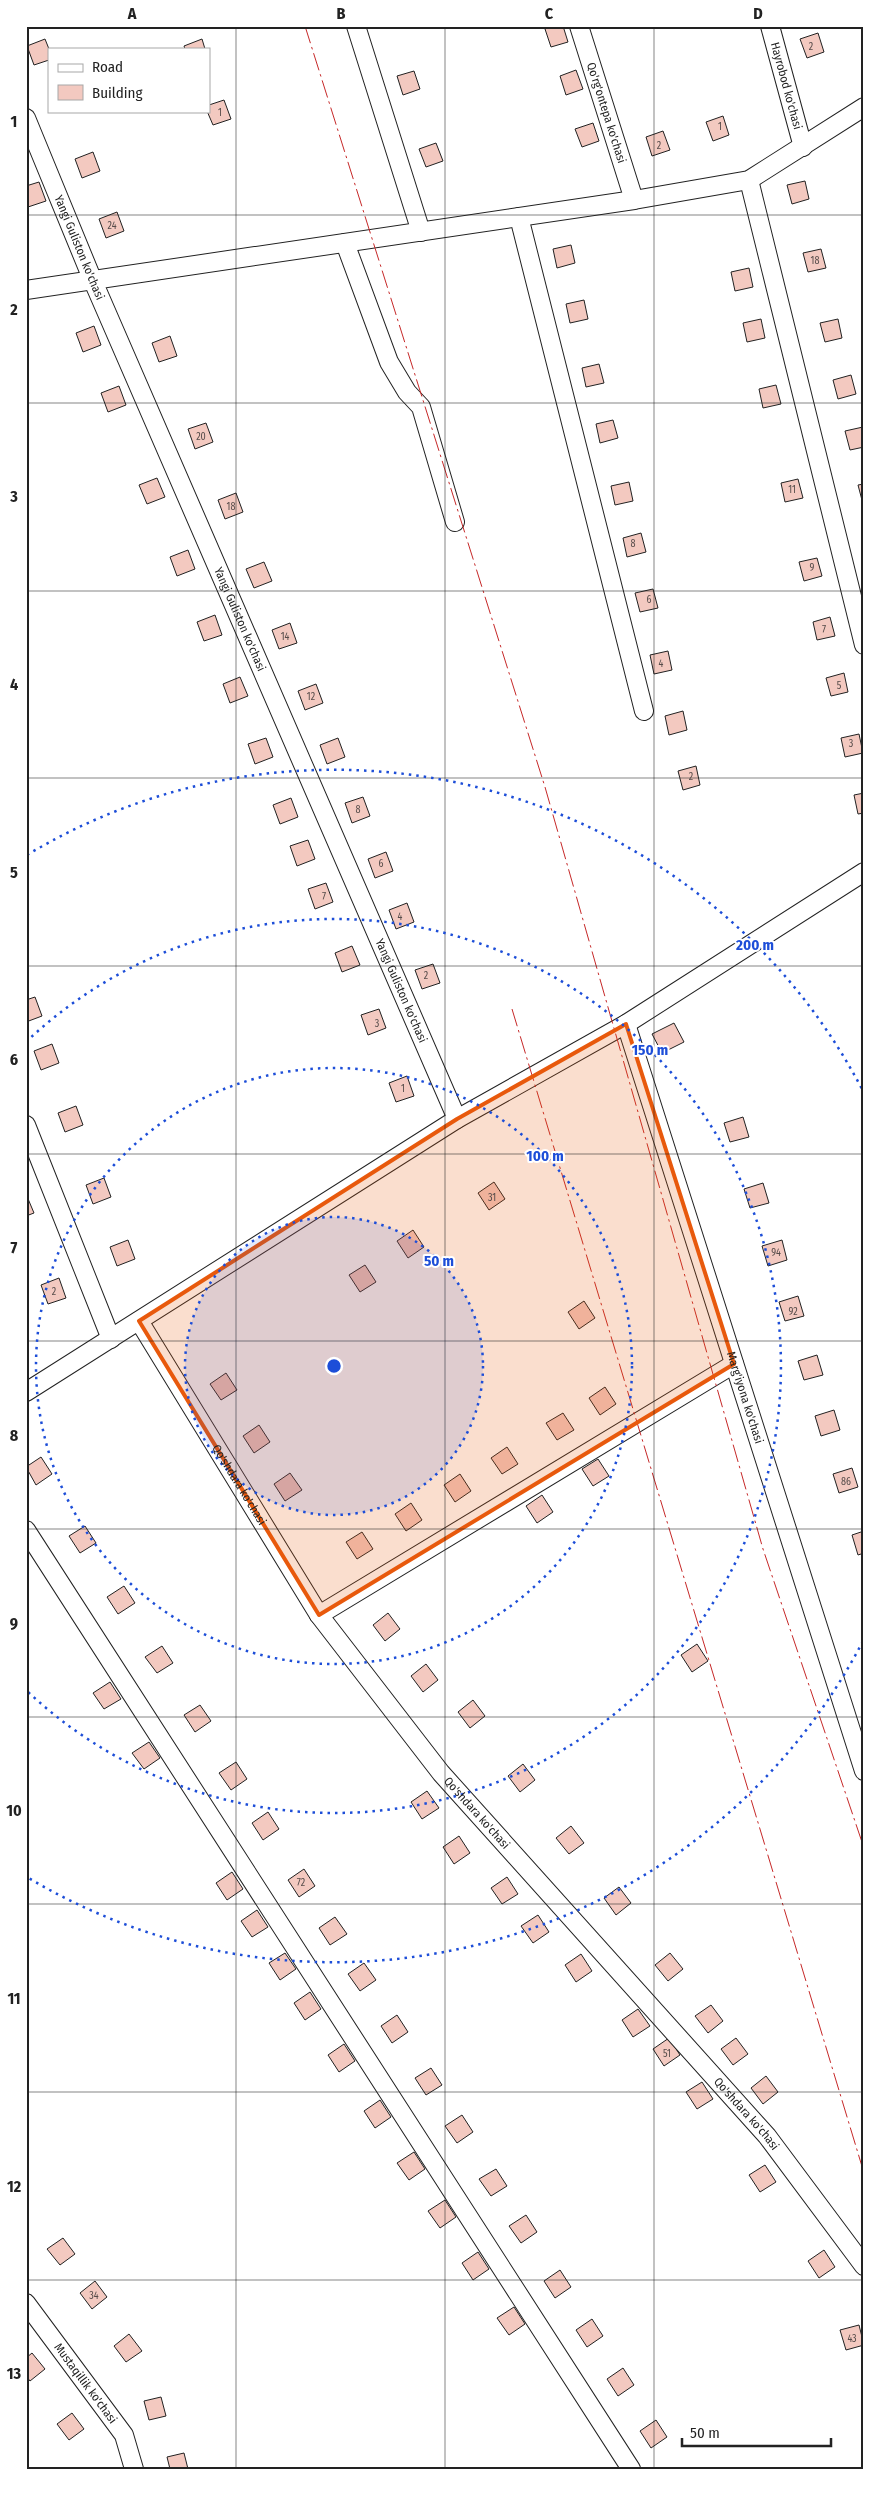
<svg xmlns="http://www.w3.org/2000/svg" width="890" height="2495" font-family="'Fira Sans Condensed',sans-serif">
	<rect width="100%" height="100%" fill="#fff"/>
	<!-- building -->
	<path fill="#f3c9c0" stroke="#222" d="M552,26H563L568,42L551,47L545,29Z
		M818,33L824,52L807,58L800,39Z
		M45,39L49,49V60L34,65L27,46Z
		M202,39L205,49H185L184,46Z
		M576,70L583,89L566,95L560,76Z
		M414,71L420,89L403,95L397,76Z
		M224,100L231,119L213,125L207,111L209,105Z
		M723,116L729,135L713,141L706,122Z
		M593,123L599,141L582,147L575,129Z
		M663,131L670,150L652,156L646,137Z
		M436,143L443,161L426,167L419,149Z
		M93,152L100,171L82,178L75,159Z
		M805,181L809,199L792,204L787,185Z
		M39,182L46,201L28,207L26,186Z
		M117,212L124,231L106,238L99,219Z
		M571,245L575,263L557,268L553,249Z
		M821,249L826,268L808,272L803,253Z
		M749,268L753,287L735,291L731,272Z
		M584,300L588,319L570,323L566,304Z
		M761,319L765,338L747,342L743,323Z
		M838,319L842,338L825,342L820,323Z
		M94,326L101,345L83,352L76,333Z
		M170,336L177,356L159,362L152,343Z
		M599,364L604,383L586,387L582,368Z
		M851,375L856,394L838,399L833,380Z
		M776,385L781,404L763,408L759,389Z
		M119,386L126,405L108,412L101,393Z
		M613,420L618,438L600,443L596,424Z
		M206,423L213,442L195,449L188,429Z
		M863,427L864,447L850,450L845,431Z
		M157,478L165,497L147,504L139,485Z
		M798,479L803,498L785,502L781,483Z
		M629,482L633,501L615,505L611,486Z
		M864,484V504H863L858,485Z
		M236,493L243,512L225,519L218,500Z
		M641,533L646,552L627,557L623,538Z
		M188,550L195,569L177,576L170,557Z
		M817,558L822,576L804,581L799,562Z
		M264,562L272,581L254,588L246,569Z
		M653,589L658,608L640,612L635,593Z
		M215,615L222,635L204,641L197,622Z
		M830,617L835,636L817,640L813,622Z
		M290,623L297,643L279,649L272,630Z
		M668,651L672,670L654,674L650,655Z
		M844,673L848,692L831,696L826,678Z
		M240,677L248,696L230,703L223,684Z
		M316,684L323,703L305,710L298,691Z
		M683,711L687,730L669,735L665,716Z
		M859,734L863,753L845,757L841,738Z
		M266,738L273,757L255,764L248,744Z
		M338,738L345,757L327,764L320,745Z
		M696,766L700,785L683,790L678,771Z
		M864,793V813L858,814L854,795Z
		M363,797L370,816L352,823L345,803Z
		M291,798L298,817L280,824L273,805Z
		M308,840L315,859L297,866L290,846Z
		M386,852L393,871L375,878L368,859Z
		M326,883L333,902L315,909L308,889Z
		M407,903L414,922L396,929L389,910Z
		M352,946L360,965L342,972L335,953Z
		M433,964L440,983L422,989L415,970Z
		M35,997L42,1016L26,1022V1000Z
		M379,1009L386,1028L368,1035L361,1015Z
		M674,1023L684,1042L662,1053L652,1034Z
		M52,1044L59,1063L41,1070L34,1051Z
		M407,1076L414,1096L396,1102L389,1083Z
		M76,1106L83,1125L65,1132L58,1113Z
		M743,1117L749,1137L730,1142L724,1123Z
		M104,1178L111,1197L93,1204L86,1185Z
		M494,1182L505,1199L489,1210L478,1193Z
		M763,1183L769,1203L750,1208L744,1189Z
		M26,1194L34,1213L26,1216Z
		M413,1230L424,1247L408,1258L397,1241Z
		M128,1240L135,1259L117,1266L110,1247Z
		M782,1240L787,1260L768,1266L762,1246Z
		M365,1265L376,1282L360,1292L349,1275Z
		M59,1278L66,1298L48,1304L41,1285Z
		M798,1296L804,1316L785,1321L779,1302Z
		M584,1301L595,1318L579,1329L568,1312Z
		M817,1355L823,1375L804,1380L798,1361Z
		M226,1373L237,1390L221,1400L210,1384Z
		M605,1387L616,1404L600,1415L589,1398Z
		M834,1410L840,1430L821,1436L815,1416Z
		M563,1413L574,1430L557,1440L546,1423Z
		M259,1425L270,1442L254,1453L243,1436Z
		M507,1447L518,1464L502,1474L491,1458Z
		M41,1457L52,1474L36,1485L26,1467Z
		M598,1459L609,1476L593,1486L582,1469Z
		M852,1468L858,1487L839,1493L833,1474Z
		M290,1473L302,1490L285,1501L274,1484Z
		M460,1474L471,1491L455,1502L444,1485Z
		M542,1495L553,1512L537,1523L526,1506Z
		M411,1503L422,1520L406,1531L395,1514Z
		M85,1526L96,1543L80,1553L69,1536Z
		M864,1531V1553L858,1555L852,1535Z
		M362,1532L373,1549L357,1559L346,1542Z
		M124,1586L135,1603L118,1614L107,1597Z
		M388,1613L400,1629L385,1641L373,1625Z
		M697,1644L708,1661L692,1672L681,1655Z
		M162,1646L173,1663L157,1673L145,1657Z
		M426,1664L438,1680L423,1692L411,1676Z
		M110,1682L121,1699L104,1709L93,1693Z
		M473,1700L485,1716L470,1728L458,1712Z
		M200,1705L211,1721L195,1732L184,1715Z
		M149,1742L160,1758L144,1769L132,1753Z
		M236,1762L247,1779L231,1790L219,1773Z
		M523,1764L535,1780L520,1792L508,1776Z
		M427,1791L439,1808L422,1819L411,1802Z
		M268,1812L279,1829L263,1840L252,1823Z
		M571,1826L584,1843L569,1854L556,1838Z
		M459,1836L470,1853L454,1864L443,1847Z
		M304,1869L315,1886L299,1897L288,1880Z
		M232,1872L243,1889L227,1900L216,1883Z
		M507,1877L518,1894L502,1904L491,1888Z
		M619,1887L631,1903L616,1915L604,1898Z
		M257,1910L268,1927L252,1937L241,1921Z
		M538,1915L549,1932L533,1943L521,1926Z
		M335,1917L347,1934L330,1945L319,1928Z
		M285,1953L296,1969L280,1980L269,1963Z
		M670,1953L683,1969L668,1981L655,1965Z
		M581,1954L592,1971L576,1982L565,1965Z
		M364,1963L376,1980L360,1991L348,1974Z
		M310,1992L321,2009L305,2020L294,2003Z
		M711,2005L723,2021L708,2033L695,2016Z
		M638,2009L650,2026L633,2037L622,2020Z
		M397,2015L408,2032L392,2043L381,2026Z
		M669,2038L680,2055L664,2066L653,2049Z
		M736,2038L748,2054L733,2065L721,2049Z
		M344,2044L355,2061L339,2072L328,2055Z
		M431,2068L442,2085L426,2095L415,2078Z
		M766,2076L778,2092L763,2104L751,2088Z
		M702,2082L713,2099L697,2109L686,2092Z
		M380,2100L391,2117L375,2128L364,2111Z
		M462,2115L473,2132L457,2143L445,2126Z
		M414,2152L425,2169L409,2180L397,2163Z
		M765,2165L776,2182L760,2192L749,2175Z
		M496,2169L507,2186L491,2196L479,2179Z
		M445,2200L456,2217L440,2228L428,2211Z
		M526,2215L537,2232L521,2243L509,2226Z
		M63,2238L75,2254L60,2265L47,2249Z
		M824,2250L835,2267L819,2278L808,2261Z
		M478,2252L489,2269L473,2280L462,2263Z
		M560,2270L571,2287L555,2298L544,2281Z
		M95,2281L107,2297L92,2309L80,2293Z
		M514,2307L525,2324L509,2335L497,2318Z
		M592,2319L603,2336L587,2347L576,2330Z
		M859,2325L864,2345L846,2350L840,2330Z
		M129,2334L142,2351L126,2362L114,2346Z
		M32,2353L45,2369L30,2381L26,2376V2358Z
		M623,2368L634,2385L618,2396L607,2379Z
		M161,2397L166,2416L149,2420L144,2401Z
		M72,2413L84,2429L69,2440L57,2424Z
		M656,2420L667,2437L651,2448L640,2431Z
		M184,2453L188,2469H170L167,2457Z"/>
	<g fill="none" stroke-linecap="round" stroke-linejoin="round">
		<defs>
			<g id="street">
				<path d="M356,26L421,232"/>
				<path id="s1" d="M579,26L634,200"/>
				<path id="s2" d="M770,26L803,147"/>
				<path id="s3" d="M26,118L93,281L457,1119"/>
				<path d="M749,180L864,645"/>
				<path d="M519,217L644,711"/>
				<path d="M345,243L389,362L407,392L421,407L455,522"/>
				<path d="M26,290L634,200L749,180L864,107"/>
				<path id="s4" d="M626,1024L864,1771"/>
				<path d="M26,1125L111,1339"/>
				<path id="s5" d="M139,1321L319,1615L441,1773L767,2136L864,2266"/>
				<path d="M26,1392L457,1119L626,1024L864,872"/>
				<path d="M26,1530L631,2469"/>
				<path d="M319,1615L734,1364"/>
				<path id="s6" d="M26,2303L124,2435L134,2469"/>
			</g>
		</defs>
		<!-- street casing -->
		<use href="#street" stroke="#222" stroke-width="20"/>
		<!-- street -->
		<use href="#street" stroke="#fff" stroke-width="18"/>
		<!-- power -->
		<path stroke="#c62828" stroke-width="1" stroke-dasharray="18 4 2.5 4" stroke-linecap="butt" d="M305,26L545,787L763,1549L864,1848
			M512,1009L864,2173"/>
	</g>
	<!-- marked area -->
	<path fill="#e8590c" fill-opacity="0.2" stroke="#e8590c" stroke-width="4" stroke-linejoin="round" d="M626,1024L734,1364L319,1615L139,1321L457,1119Z"/>
	<!-- grid -->
	<path fill="none" stroke="#222" stroke-width="1" stroke-opacity="0.55" d="M236,26V2469M445,26V2469M654,26V2469M26,215H864M26,403H864M26,591H864M26,778H864M26,966H864M26,1154H864M26,1341H864M26,1529H864M26,1717H864M26,1904H864M26,2092H864M26,2280H864"/>
	<!-- distance rings -->
	<circle cx="334" cy="1366" r="149" fill="#1d4ed8" fill-opacity=".12"/>
	<g fill="none" stroke="#1d4ed8" stroke-width="2.5" stroke-dasharray="2.5 5">
		<circle cx="334" cy="1366" r="149"/>
		<circle cx="334" cy="1366" r="298"/>
		<path d="M26 1042A447 447 0 1 1 26 1690"/>
		<path d="M863 1641A596 596 0 0 1 27 1877M27 855A596 596 0 0 1 863 1091"/>
	</g>
	<g text-anchor="middle" stroke-width="4" stroke-linejoin="round" paint-order="stroke">
		<!-- number labels -->
		<g font-size="10" fill="#564c4a">
			<text x="811" y="50">2</text>
			<text x="220" y="116">1</text>
			<text x="720" y="130">1</text>
			<text x="659" y="149">2</text>
			<text x="112" y="229">24</text>
			<text x="815" y="264">18</text>
			<text x="201" y="440">20</text>
			<text x="792" y="493">11</text>
			<text x="231" y="510">18</text>
			<text x="633" y="547">8</text>
			<text x="812" y="571">9</text>
			<text x="649" y="603">6</text>
			<text x="824" y="633">7</text>
			<text x="285" y="640">14</text>
			<text x="661" y="667">4</text>
			<text x="839" y="689">5</text>
			<text x="311" y="700">12</text>
			<text x="851" y="747">3</text>
			<text x="691" y="780">2</text>
			<text x="358" y="813">8</text>
			<text x="381" y="867">6</text>
			<text x="324" y="900">7</text>
			<text x="400" y="920">4</text>
			<text x="426" y="979">2</text>
			<text x="377" y="1027">3</text>
			<text x="403" y="1092">1</text>
			<text x="492" y="1201">31</text>
			<text x="776" y="1256">94</text>
			<text x="54" y="1295">2</text>
			<text x="793" y="1315">92</text>
			<text x="846" y="1485">86</text>
			<text x="301" y="1886">72</text>
			<text x="667" y="2057">51</text>
			<text x="94" y="2299">34</text>
			<text x="852" y="2342">43</text>
		</g>
		<!-- street labels -->
		<g font-size="12" fill="#222" stroke="#fff">
			<text dy="4" stroke="none"><textPath href="#s2" startOffset="62">Hayrobod ko'chasi</textPath></text>
			<text dy="4" stroke="none"><textPath href="#s1" startOffset="91">Qo'rg'ontepa ko'chasi</textPath></text>
			<text dy="4" stroke="none"><textPath href="#s3" startOffset="140">Yangi Guliston ko'chasi</textPath></text>
			<text dy="4" stroke="none"><textPath href="#s3" startOffset="545">Yangi Guliston ko'chasi</textPath></text>
			<text dy="4" stroke="none"><textPath href="#s3" startOffset="950">Yangi Guliston ko'chasi</textPath></text>
			<text dy="4" stroke="none"><textPath href="#s4" startOffset="392">Marg'iyona ko'chasi</textPath></text>
			<text dy="4" stroke="none"><textPath href="#s5" startOffset="192">Qo'shdara ko'chasi</textPath></text>
			<text dy="4" stroke="none"><textPath href="#s5" startOffset="598">Qo'shdara ko'chasi</textPath></text>
			<text dy="4" stroke="none"><textPath href="#s5" startOffset="1002">Qo'shdara ko'chasi</textPath></text>
			<text dy="4" stroke="none"><textPath href="#s6" startOffset="100">Mustaqillik ko'chasi</textPath></text>
		</g>
	</g>
	<circle cx="334" cy="1366" r="8" fill="#1d4ed8" stroke="#fff" stroke-width="2.5"/>
	<g font-size="15" text-anchor="middle" font-weight="bold" fill="#1d4ed8" stroke="#fff" stroke-width="4" stroke-linejoin="round" paint-order="stroke">
		<text x="755" y="950">200 m</text>
		<text x="650" y="1055">150 m</text>
		<text x="545" y="1161">100 m</text>
		<text x="439" y="1266">50 m</text>
	</g>
	<!-- border -->
	<rect width="890" height="2495" fill="none" stroke="#ffffff" stroke-width="55"/>
	<!-- legend -->
	<rect x="48" y="48" width="162" height="65" fill="#ffffff" stroke="#a7a7a7"/>
	<rect x="58" y="64" width="25" height="8" fill="#ffffff" stroke="#a7a7a7"/>
	<text x="92" y="72" font-size="15" fill="#222222">Road</text>
	<rect x="58" y="85" width="25" height="15" fill="#f3c9c0" stroke="#a7a7a7"/>
	<text x="92" y="98" font-size="15" fill="#222222">Building</text>
	<!-- scale -->
	<path d="M682 2438v8h149v-8" fill="none" stroke="#222222" stroke-width="2.5"/>
	<text x="690" y="2438" font-size="15" fill="#222222" stroke="#ffffff" stroke-width="4" paint-order="stroke">50 m</text>
	<rect x="28" y="28" width="834" height="2440" fill="none" stroke="#222" stroke-width="2"/>
	<g font-size="16" text-anchor="middle" font-weight="bold" fill="#222">
		<text x="132" y="19">A</text>
		<text x="341" y="19">B</text>
		<text x="549" y="19">C</text>
		<text x="758" y="19">D</text>
		<text x="14" y="127">1</text>
		<text x="14" y="315">2</text>
		<text x="14" y="502">3</text>
		<text x="14" y="690">4</text>
		<text x="14" y="878">5</text>
		<text x="14" y="1065">6</text>
		<text x="14" y="1253">7</text>
		<text x="14" y="1441">8</text>
		<text x="14" y="1629">9</text>
		<text x="14" y="1816">10</text>
		<text x="14" y="2004">11</text>
		<text x="14" y="2192">12</text>
		<text x="14" y="2379">13</text>
	</g>
</svg>
